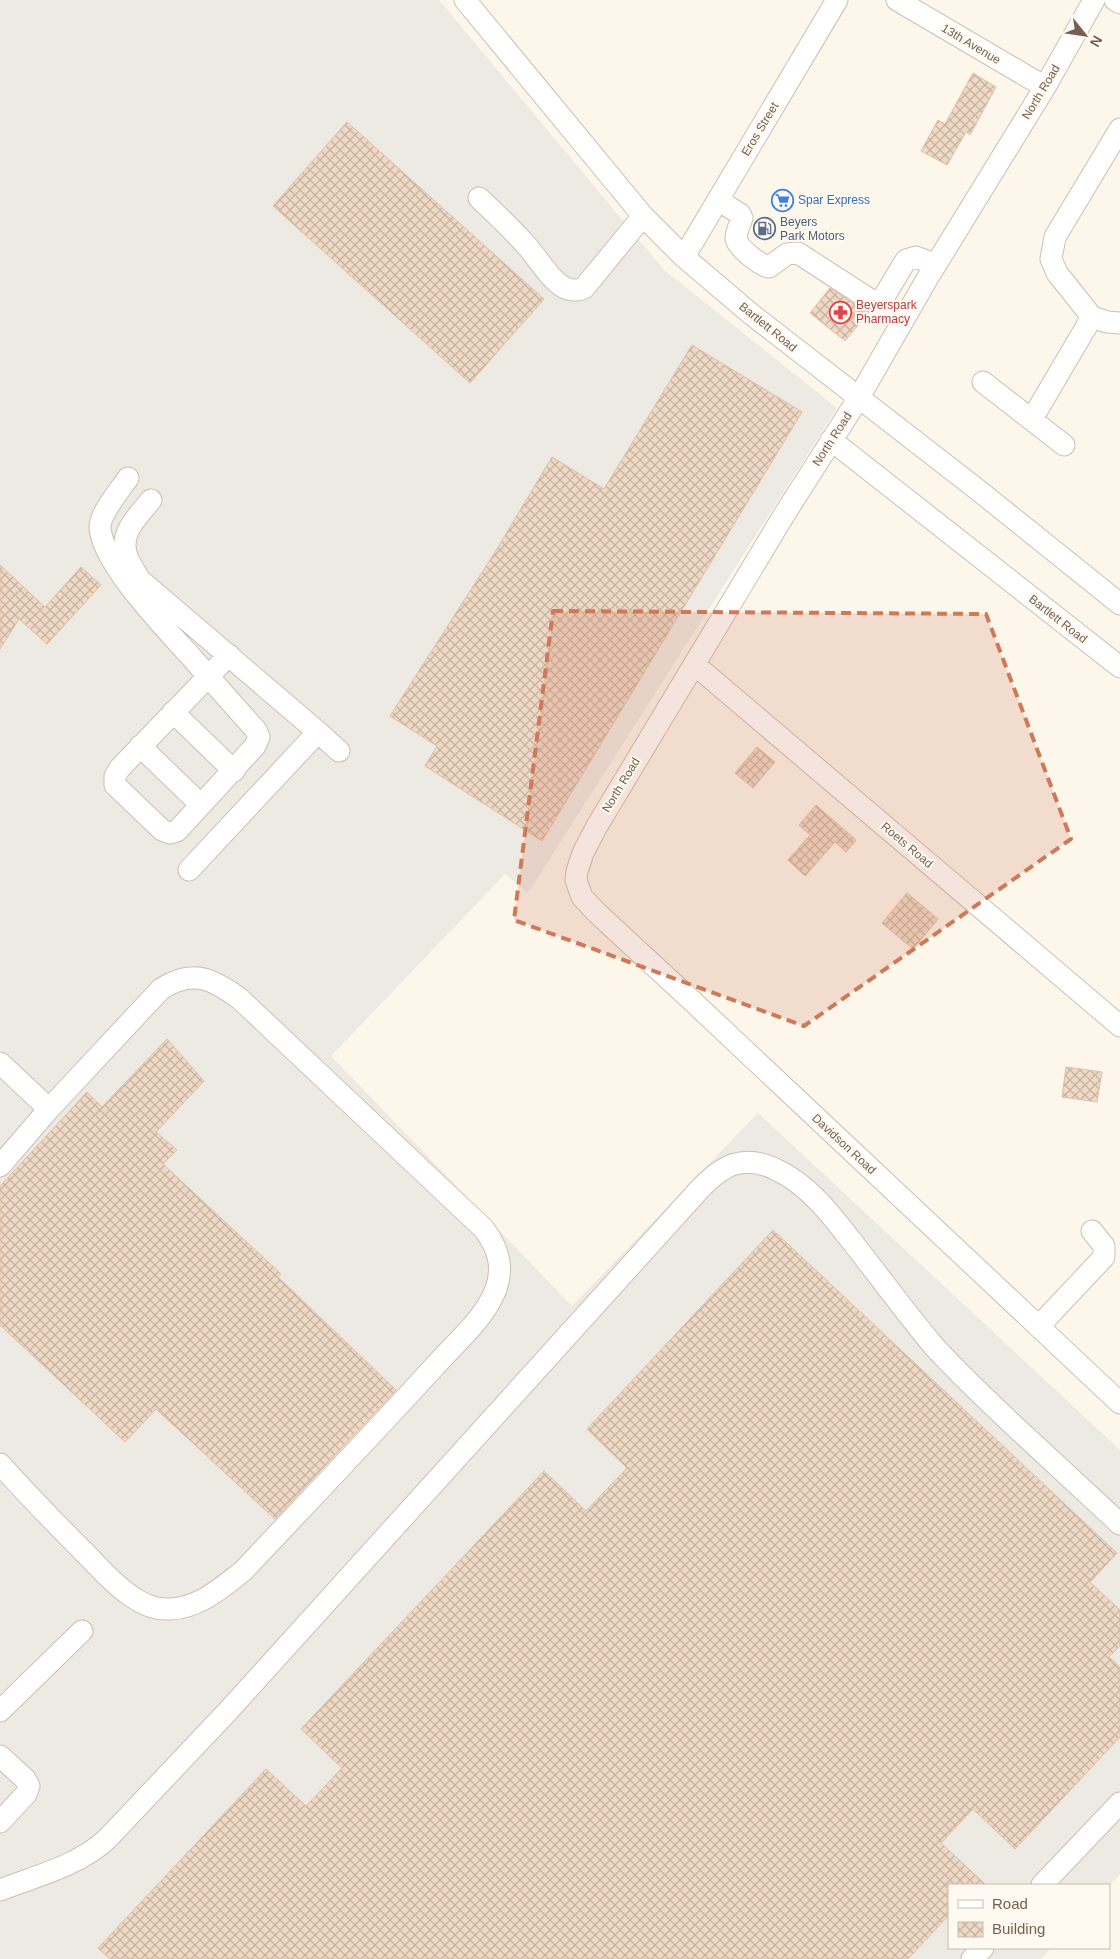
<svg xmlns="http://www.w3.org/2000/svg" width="1120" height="1959" font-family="Arial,sans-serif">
	<defs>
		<pattern id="building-cross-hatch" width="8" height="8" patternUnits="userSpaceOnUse" patternTransform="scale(1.25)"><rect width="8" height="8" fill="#efd8c4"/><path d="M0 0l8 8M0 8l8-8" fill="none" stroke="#c6b2a2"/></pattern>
	</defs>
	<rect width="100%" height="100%" fill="#fcf6eb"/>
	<!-- industrial -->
	<path fill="#ede9e3" d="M0,0H439L664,270L837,408L528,893L505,874L331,1056L572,1306L758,1113L1120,1450V1874L1109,1886L949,1885V1948H1051L1041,1959H0Z"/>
	<!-- building -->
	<path fill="url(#building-cross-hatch)" stroke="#e1c0a5" d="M973,73L996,87L970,135L966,132L947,165L921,151L938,120L945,124Z
		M347,122L544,299L470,383L273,206Z
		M830,288L868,313L845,341L810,313Z
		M692,345L802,412L542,841L425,766L437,746L390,716L495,552L552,457L604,489Z
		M0,565L45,607L81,567L101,585L47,644L19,619L0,649Z
		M757,747L775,762L753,788L735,773Z
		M816,805L856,840L846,852L835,842L805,876L788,860L810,835L799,825Z
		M907,893L938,919L913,949L882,923Z
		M167,1039L204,1081L156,1132L177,1150L163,1164L281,1274L278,1277L396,1390L275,1519L156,1409L125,1442L0,1325V1186L87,1092L102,1107Z
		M1066,1067L1102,1072L1097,1102L1062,1097Z
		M773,1230L1117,1553L1090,1582L1120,1610V1646L1109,1657L1120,1667V1737L1015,1849L973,1809L941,1843L986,1885H949V1915L908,1959H110L98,1948L266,1769L306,1806L342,1768L301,1729L544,1471L586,1511L627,1468L587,1429Z"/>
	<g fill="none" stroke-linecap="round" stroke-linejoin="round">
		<defs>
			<path id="minor" d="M465,0L643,216L684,257L751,314L978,490L1120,604
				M897,0L1045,87
				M1094,0L1045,87L927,279L858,399L784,515L597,826L583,853L577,871L576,880L582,897L597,913L689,998L1120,1403
				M1115,0L1120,3
				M1120,129L1055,237L1051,259L1057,273L1092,317L1107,322L1120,323
				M479,198C495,213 511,228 526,245C537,257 546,274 559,284C566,290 576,292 584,288L643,216
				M718,200L740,214L742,218C740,224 736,232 736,238C736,247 761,266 769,267L787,254L798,253L903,321
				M684,257L837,0
				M879,305L906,260L916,257L936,265
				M983,382L1064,445
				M1032,419L1092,317
				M831,440L1120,667
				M128,478C120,490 100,513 100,527C101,563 169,632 193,659C214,683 235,707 256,730L259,737L255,746L177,831L170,833L162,830L115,785V776L120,768L229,655
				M151,500C137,517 117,535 128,559C131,566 136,573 140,580L318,732
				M694,664L1120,1026
				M173,712L234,771
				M140,746L201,805
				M189,870L318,732L339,751
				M0,1063L49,1109
				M0,1166L49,1109L161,989C192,969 212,978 240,999L484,1229C498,1248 504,1266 496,1289C484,1320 456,1342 435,1366C372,1435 307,1503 243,1571C221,1588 199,1608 170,1609C156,1610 142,1604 131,1596C113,1584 99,1567 84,1552C55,1523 27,1494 0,1464
				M1039,1326L1104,1257V1246L1092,1231
				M0,1711L82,1631
				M0,1756L25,1779L29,1786L26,1794L0,1822
				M1042,1885L1120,1803
				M0,1890C36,1876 78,1866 107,1839L229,1710L698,1191C722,1165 743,1153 777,1170C811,1186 835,1220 857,1248C882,1280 906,1313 932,1344C956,1371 983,1396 1009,1421C1046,1455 1083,1490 1120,1524
				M972,1959L983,1948"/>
		</defs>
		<!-- minor casing -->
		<use href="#minor" stroke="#cdbfb1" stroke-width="23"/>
		<!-- minor -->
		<use href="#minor" stroke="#fff" stroke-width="21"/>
	</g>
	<!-- marked area -->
	<path fill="#ce7958" fill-opacity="0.2" stroke="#ce7958" stroke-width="4" stroke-dasharray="10 6" stroke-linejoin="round" d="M553,611L986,614L1071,839L804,1026L514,920Z"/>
	<!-- icons -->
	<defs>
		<symbol id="supermarket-ring" viewBox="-11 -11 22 22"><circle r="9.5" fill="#fefaf1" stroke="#3f7fe0" stroke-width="1.5"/><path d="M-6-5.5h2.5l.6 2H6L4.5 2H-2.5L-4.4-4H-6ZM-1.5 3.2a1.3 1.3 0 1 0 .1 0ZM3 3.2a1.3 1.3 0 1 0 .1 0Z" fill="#3f7fe0"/></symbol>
		<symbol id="fuel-ring" viewBox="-11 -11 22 22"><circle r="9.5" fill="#fefaf1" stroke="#5c6f8a" stroke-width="1.5"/><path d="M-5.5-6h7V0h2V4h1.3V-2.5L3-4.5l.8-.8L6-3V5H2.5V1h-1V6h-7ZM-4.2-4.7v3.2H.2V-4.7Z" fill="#5c6f8a"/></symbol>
		<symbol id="pharmacy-ring" viewBox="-11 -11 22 22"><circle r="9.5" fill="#fefaf1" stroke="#e0444e" stroke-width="1.5"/><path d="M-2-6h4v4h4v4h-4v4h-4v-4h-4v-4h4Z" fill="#e0444e"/></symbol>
	</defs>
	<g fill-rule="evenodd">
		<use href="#supermarket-ring" x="770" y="188" width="25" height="25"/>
		<use href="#fuel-ring" x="752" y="216" width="25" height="25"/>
		<use href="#pharmacy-ring" x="828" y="300" width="25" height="25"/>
	</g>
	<g text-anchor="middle" stroke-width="4" stroke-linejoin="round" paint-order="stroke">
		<!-- street labels -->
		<g font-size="12" fill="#765f4f" stroke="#fefaf1">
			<text transform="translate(971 44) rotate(31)" y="4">13th Avenue</text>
			<text transform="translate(1041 92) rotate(-59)" y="4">North Road</text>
			<text transform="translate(760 129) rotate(-59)" y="4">Eros Street</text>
			<text transform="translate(768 327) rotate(39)" y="4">Bartlett Road</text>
			<text transform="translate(832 439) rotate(-57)" y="4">North Road</text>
			<text transform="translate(1058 619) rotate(38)" y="4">Bartlett Road</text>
			<text transform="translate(621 785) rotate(-59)" y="4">North Road</text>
			<text transform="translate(907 845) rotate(40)" y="4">Roets Road</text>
			<text transform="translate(844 1144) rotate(43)" y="4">Davidson Road</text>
		</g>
		<!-- shop labels -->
		<g font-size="12" fill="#366cbe" stroke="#fefaf1" text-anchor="start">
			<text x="798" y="204">Spar Express</text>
		</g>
		<!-- service labels -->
		<g font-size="12" fill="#4e5e75" stroke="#fefaf1" text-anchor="start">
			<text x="780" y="226">Beyers<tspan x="780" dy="14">Park Motors</tspan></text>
		</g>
		<!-- health labels -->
		<g font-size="12" fill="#be3a42" stroke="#fefaf1" text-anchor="start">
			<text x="856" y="309">Beyerspark<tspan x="856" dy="14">Pharmacy</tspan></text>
		</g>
	</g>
	<!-- legend -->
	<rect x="948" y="1884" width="162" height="65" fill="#fefaf1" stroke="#c8bcb0"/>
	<rect x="958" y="1900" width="25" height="8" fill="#ffffff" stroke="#c8bcb0"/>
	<text x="992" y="1909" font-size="15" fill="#765f4f">Road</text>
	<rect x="958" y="1922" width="25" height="15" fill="url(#building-cross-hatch)" stroke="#c8bcb0"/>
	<text x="992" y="1934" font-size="15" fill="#765f4f">Building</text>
	<!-- north arrow -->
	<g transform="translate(1085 35) rotate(120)" stroke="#fefaf1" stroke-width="4" paint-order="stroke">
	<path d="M0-4L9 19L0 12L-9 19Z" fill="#765f4f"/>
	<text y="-8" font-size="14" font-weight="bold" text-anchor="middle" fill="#765f4f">N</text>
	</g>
</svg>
